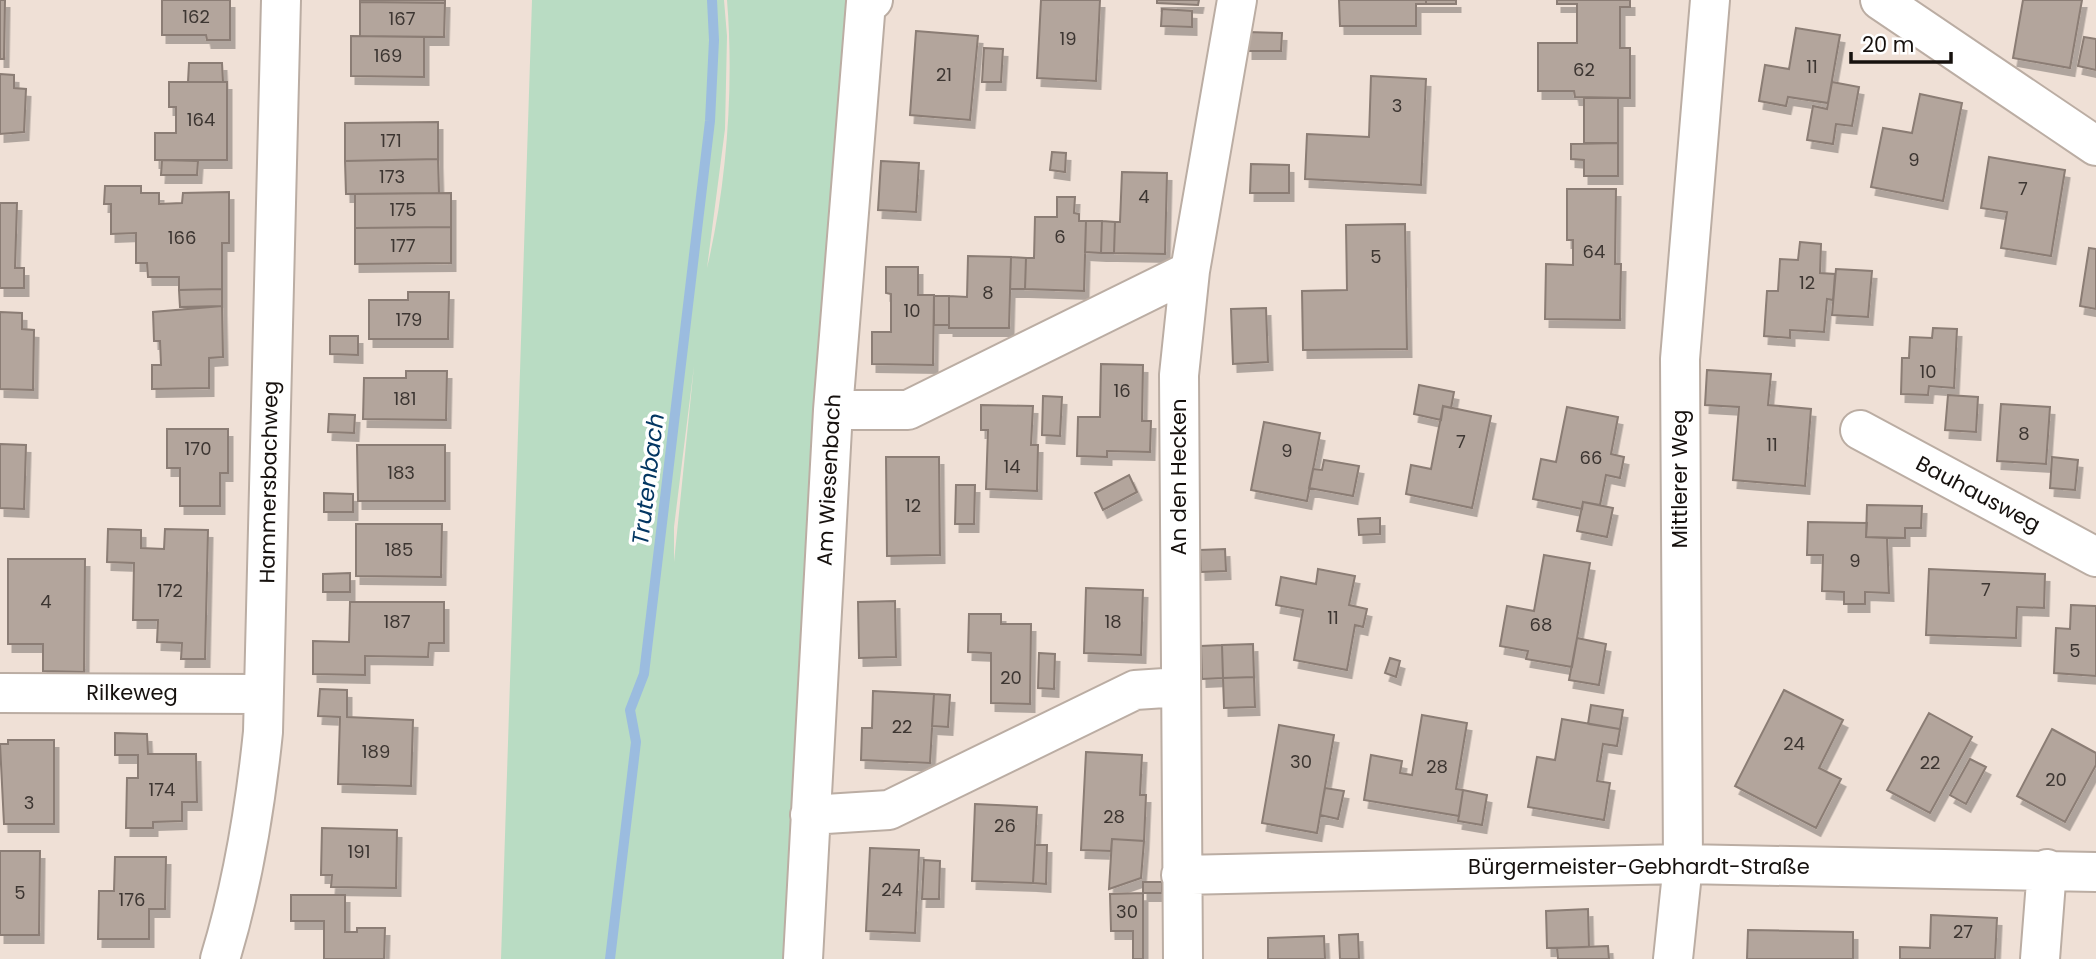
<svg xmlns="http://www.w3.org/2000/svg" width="2096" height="959" font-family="Poppins,sans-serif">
	<defs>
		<filter id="shadow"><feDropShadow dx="4.5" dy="8" stdDeviation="0" flood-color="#0004"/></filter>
	</defs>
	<rect width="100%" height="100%" fill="#efe0d6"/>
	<!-- green -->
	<path fill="#b9dcc3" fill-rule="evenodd" d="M532,0H724L727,36L725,129L707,268C727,184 734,86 727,0H857L797,959H501ZM694,366L674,562V527Z"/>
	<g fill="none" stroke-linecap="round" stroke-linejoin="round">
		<!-- stream -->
		<path stroke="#9bbcdf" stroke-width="10" d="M610,959L636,742L630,710L644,674L710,121L714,40L712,0"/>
	</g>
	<!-- building -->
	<path fill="#b3a59c" stroke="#8b7d74" stroke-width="2" filter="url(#shadow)" d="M0,0H5L4,59H0Z
		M162,0H230V40H207L206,35H162Z
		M360,0H445V3L360,2Z
		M1041,0H1100L1096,81L1037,78Z
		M1157,0H1199L1198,5L1157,3Z
		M1339,0H1426V4H1416V26H1340Z
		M1426,0H1456V4H1426Z
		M1557,0H1630V7H1620V48H1630V98L1575,97L1574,91H1538V43H1577V4H1557Z
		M2023,0H2082L2070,68L2013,58Z
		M360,2L445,3L444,37L360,36Z
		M1162,9L1192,11V27L1161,26Z
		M1796,28L1840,35L1828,103L1788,97L1786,106L1759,101L1765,65L1789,69Z
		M916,31L978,36L970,120L910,115Z
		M1248,32L1282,33L1281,51H1248Z
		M351,36L424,37V77L351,76Z
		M2084,37L2096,39V70L2078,66Z
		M984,48L1003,49L1001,82H982Z
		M189,63H222L223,82H188Z
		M0,74L14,75V88L26,89L24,132L0,134Z
		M1371,76L1426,79L1421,185L1305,179L1307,134L1369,137Z
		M169,82H227V160H155V133H176V107H169Z
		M1832,82L1859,87L1852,126L1836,124L1833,144L1807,140L1813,106L1827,109Z
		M1920,94L1962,103L1943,201L1871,187L1883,128L1912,133Z
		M1584,98H1618V143H1584Z
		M438,122V159L345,161V123Z
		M1618,143V176H1584V160L1571,159V144Z
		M1052,152L1066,153L1065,172L1050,170Z
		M1989,157L2065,170L2051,256L2001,248L2007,212L1981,208Z
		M438,159L439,193L346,194L345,161Z
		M162,160L198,161L197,175H161Z
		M881,161L919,163L916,212L878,210Z
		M1251,164L1289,165V193H1250Z
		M1122,172L1167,173L1165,254L1114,253L1115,222H1120Z
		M105,186H141V193H159V204L182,203L183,193L229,192V243H222V289L179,290V277H148L147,263H136V233L111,234V204H104Z
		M1567,189H1616L1615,264H1621L1620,320L1545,319L1546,264L1573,265V240H1567Z
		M451,193V227L355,228V194Z
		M1057,197H1075L1074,213L1079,214V221H1086L1084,291L1025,289L1026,258H1034L1035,217H1057Z
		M0,203H17L15,268H24V288H0Z
		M1086,221H1102L1101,253L1085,252Z
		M1102,221L1115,222L1114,253H1101Z
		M1405,224L1407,349L1303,350L1302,291L1347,290L1346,225Z
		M451,227V263L355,264V228Z
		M1800,242L1821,244L1820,273L1835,274L1833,300L1827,299L1824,332L1790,330V338L1764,336L1767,291H1778L1780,259L1798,260Z
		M2089,248L2096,249V309L2080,306Z
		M968,256L1011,257L1009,328H949V296L967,297Z
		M1011,257L1026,258L1025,289H1010Z
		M886,267H918V295H934L933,365L872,364V332H891V294L886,293Z
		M1836,269L1872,271L1868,317L1832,315Z
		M222,289V306L180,307L179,290Z
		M408,292H449L448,339H369V300H408Z
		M934,296H949V325H934Z
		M222,306L223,357L209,358V388L152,389V365H161L160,341H154L153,312Z
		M1266,308L1268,362L1233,364L1231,309Z
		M0,312L22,313V329L34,330L33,390L0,389Z
		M1933,328L1957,329L1954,388L1929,386L1928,395L1901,394L1902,358H1909L1910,337L1932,338Z
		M330,336H358V355L330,354Z
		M1101,364L1143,365L1142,421H1151L1150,452L1107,451V457L1077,456L1078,417H1100Z
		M1707,370L1771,374L1768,405L1811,409L1805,486L1733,480L1739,407L1705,405Z
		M406,371H447L446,420L363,419L364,378H406Z
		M1419,385L1454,392L1451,408L1443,406L1441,420L1414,414Z
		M1948,395L1978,397L1976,432L1945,430Z
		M1043,396L1062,397L1060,436L1042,435Z
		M2001,404L2050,407L2046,464L1997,461Z
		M981,405L1033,406L1031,445H1038L1037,491L986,489L988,430H981Z
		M1443,406L1491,416L1472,508L1406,494L1411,465L1431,469Z
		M1567,407L1618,417L1611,454L1624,457L1620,478L1606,475L1600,505L1583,502L1582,509L1533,499L1541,459L1556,462Z
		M329,414L355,415L354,433L328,432Z
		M1264,422L1320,433L1307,501L1251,490Z
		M167,429H228V473H220V506H180V468H167Z
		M0,444L26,445L24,509L0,508Z
		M357,445H445V501H358Z
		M886,457H939L940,555L887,556Z
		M2052,457L2078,460L2075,490L2050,488Z
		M1324,460L1359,466L1353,496L1309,488L1313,469L1322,470Z
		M1129,475L1137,492L1103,510L1095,493Z
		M956,485H975L974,524H955Z
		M324,493L353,494V512H324Z
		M1583,502L1613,508L1607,537L1577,531Z
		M1867,505L1922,506L1921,528H1905V538L1866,537Z
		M1380,518V534L1359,535L1358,519Z
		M1808,522L1867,523L1866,537L1887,538L1889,593L1865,592V604H1844V592L1822,591L1823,555H1807Z
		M356,524H442L441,577L356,576Z
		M108,529L141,530V548L164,549L165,529L208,530L205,659H181L182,643L157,642L158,620H133L134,563L107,562Z
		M1225,549L1226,571L1201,572L1200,550Z
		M1544,555L1590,563L1572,667L1526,659L1528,651L1500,646L1507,606L1534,611Z
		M8,559H85L84,672L43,671V644H8Z
		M1318,569L1355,576L1349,605L1367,609L1363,627L1355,625L1347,670L1294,660L1303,610L1276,605L1281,577L1316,584Z
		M1929,569L2045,574L2044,608L2017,607L2016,638L1926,635Z
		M350,573V592H323V574Z
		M1086,588L1143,590L1141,655L1084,653Z
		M895,601L896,657L859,658L858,602Z
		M350,602H444V643H429L428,657L365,656V675L313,674V641L349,642Z
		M2071,605L2096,606V676L2054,673L2056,628L2070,629Z
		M969,614H1001V624H1031L1030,704L991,703V653L968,652Z
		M1577,638L1606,644L1599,685L1569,680Z
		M1253,644L1254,677L1223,678L1222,645Z
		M1222,645L1223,678L1202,679L1201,646Z
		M1039,653L1055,654L1054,689L1038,688Z
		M1390,658L1400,661L1396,677L1385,673Z
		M1254,677L1255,707L1224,708L1223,678Z
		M320,689L347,690V717L413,720L411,786L338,784L340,717L318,716Z
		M1784,690L1843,720L1819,768L1841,779L1816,828L1735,786Z
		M873,691L934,694L930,763L861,760L862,728H872Z
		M934,694L950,695L948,727L932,726Z
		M1591,705L1623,710L1620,729L1588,724Z
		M1929,713L1972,737L1930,813L1887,790Z
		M1422,715L1467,723L1456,789L1463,790L1459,816L1364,800L1371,755L1402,761L1400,773L1412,775Z
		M1562,719L1620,729L1617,746L1603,744L1597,781L1610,783L1604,820L1528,807L1537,757L1555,760Z
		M1279,725L1334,735L1317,833L1262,823Z
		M2052,729L2096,753V765L2065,822L2017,796Z
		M115,733L147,734L148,754H196L197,802H182V821L153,822V828H126L127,778H138V755H115Z
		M8,740H54V824H4L0,744H8Z
		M1086,752L1142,755L1140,795H1146L1144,841L1112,839L1111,851L1081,850Z
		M1970,759L1986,767L1966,804L1950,795Z
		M1325,788L1344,791L1338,819L1320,815Z
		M1463,790L1487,795L1482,825L1458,821Z
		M975,804L1037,807L1033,883L972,881Z
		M322,828L397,830L396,888L331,887L332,875H321Z
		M1112,839L1144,841L1141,878L1109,889Z
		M1035,845H1047L1046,884L1033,883Z
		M870,848L919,850L915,933L866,931Z
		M0,851H40L39,935H0Z
		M115,857H166L165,909H149V939H98L99,891H114Z
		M924,860L940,861L939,899H922Z
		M1143,882H1162V893H1143Z
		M1143,893V959H1133V931H1111L1110,894Z
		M291,895H345V932H357V928H385L384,959H324V921H291Z
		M1588,909L1589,947L1547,948L1546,911Z
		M1931,915L1997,918L1995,959H1900V947L1930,948Z
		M1748,930L1853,932V959H1747Z
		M1358,934L1359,959H1340L1339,935Z
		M1324,936L1325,959H1268V938Z
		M1608,946L1609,959H1558L1557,948Z"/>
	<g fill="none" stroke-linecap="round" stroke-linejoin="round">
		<defs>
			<path id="minor" d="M1880,0L2096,146
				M833,410H908L1190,271
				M1860,430L2096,557
				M0,693L264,694
				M810,815L889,810L1135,690L1180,687
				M1181,875L1683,864L2096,872
				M220,959C243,884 255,810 263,732L281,0
				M803,959L833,410L866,2L873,0
				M1183,959L1179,375L1190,271L1237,0
				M1673,959L1683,864L1680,359L1710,0
				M2040,959L2047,869"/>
		</defs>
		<!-- minor casing -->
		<use href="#minor" stroke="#bbada3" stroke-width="42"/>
		<!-- minor -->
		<use href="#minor" stroke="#fff" stroke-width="38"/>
	</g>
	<g text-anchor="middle" stroke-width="7" stroke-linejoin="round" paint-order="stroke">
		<!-- number labels -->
		<g font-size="18" fill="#3d3632">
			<text x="196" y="23">162</text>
			<text x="402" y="25">167</text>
			<text x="1068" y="45">19</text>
			<text x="388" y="62">169</text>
			<text x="1812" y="73">11</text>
			<text x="1584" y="76">62</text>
			<text x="944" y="81">21</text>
			<text x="1397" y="112">3</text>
			<text x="201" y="126">164</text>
			<text x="391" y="147">171</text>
			<text x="1914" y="166">9</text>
			<text x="392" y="183">173</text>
			<text x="2023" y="195">7</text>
			<text x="1144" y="203">4</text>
			<text x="403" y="216">175</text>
			<text x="1060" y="243">6</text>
			<text x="182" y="244">166</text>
			<text x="403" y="252">177</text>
			<text x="1594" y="258">64</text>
			<text x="1376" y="263">5</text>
			<text x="1807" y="289">12</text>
			<text x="988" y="299">8</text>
			<text x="912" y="317">10</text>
			<text x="409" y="326">179</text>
			<text x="1928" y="378">10</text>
			<text x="1122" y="397">16</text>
			<text x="405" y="405">181</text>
			<text x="2024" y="440">8</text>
			<text x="1461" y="448">7</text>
			<text x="1772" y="451">11</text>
			<text x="198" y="455">170</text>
			<text x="1287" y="457">9</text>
			<text x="1591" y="464">66</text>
			<text x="1012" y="473">14</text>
			<text x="401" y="479">183</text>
			<text x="913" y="512">12</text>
			<text x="399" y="556">185</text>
			<text x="1855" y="567">9</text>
			<text x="1986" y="596">7</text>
			<text x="170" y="597">172</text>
			<text x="46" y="608">4</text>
			<text x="1333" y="624">11</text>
			<text x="397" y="628">187</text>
			<text x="1113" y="628">18</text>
			<text x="1541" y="631">68</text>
			<text x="2075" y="657">5</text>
			<text x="1011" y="684">20</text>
			<text x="902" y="733">22</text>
			<text x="1794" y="750">24</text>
			<text x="376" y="758">189</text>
			<text x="1301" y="768">30</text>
			<text x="1930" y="769">22</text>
			<text x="1437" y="773">28</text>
			<text x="2056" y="786">20</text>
			<text x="162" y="796">174</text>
			<text x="29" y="809">3</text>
			<text x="1114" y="823">28</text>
			<text x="1005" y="832">26</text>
			<text x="359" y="858">191</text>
			<text x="892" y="896">24</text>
			<text x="20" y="899">5</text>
			<text x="132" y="906">176</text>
			<text x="1127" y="918">30</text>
			<text x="1963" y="938">27</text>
		</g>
		<!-- street labels -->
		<g font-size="21" fill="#16110e" stroke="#fff">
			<text transform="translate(1179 477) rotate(-90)" y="7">An den Hecken</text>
			<text transform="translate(1680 479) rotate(-90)" y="7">Mittlerer Weg</text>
			<text transform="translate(829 480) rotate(-87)" y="7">Am Wiesenbach</text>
			<text transform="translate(269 482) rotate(-89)" y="7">Hammersbachweg</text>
			<text transform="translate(1978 494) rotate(28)" y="7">Bauhausweg</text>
			<text x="132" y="700">Rilkeweg</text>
			<text x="1639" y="874">Bürgermeister-Gebhardt-Straße</text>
		</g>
		<!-- water labels -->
		<g font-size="23" font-style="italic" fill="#033662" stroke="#fff">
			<text transform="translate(648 479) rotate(-83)" y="8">Trutenbach</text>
		</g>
	</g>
	<!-- scale -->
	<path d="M1851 52v10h100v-10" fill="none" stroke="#16110e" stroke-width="3.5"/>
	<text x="1862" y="52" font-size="21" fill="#16110e" stroke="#ffffff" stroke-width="5" paint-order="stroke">20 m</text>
</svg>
